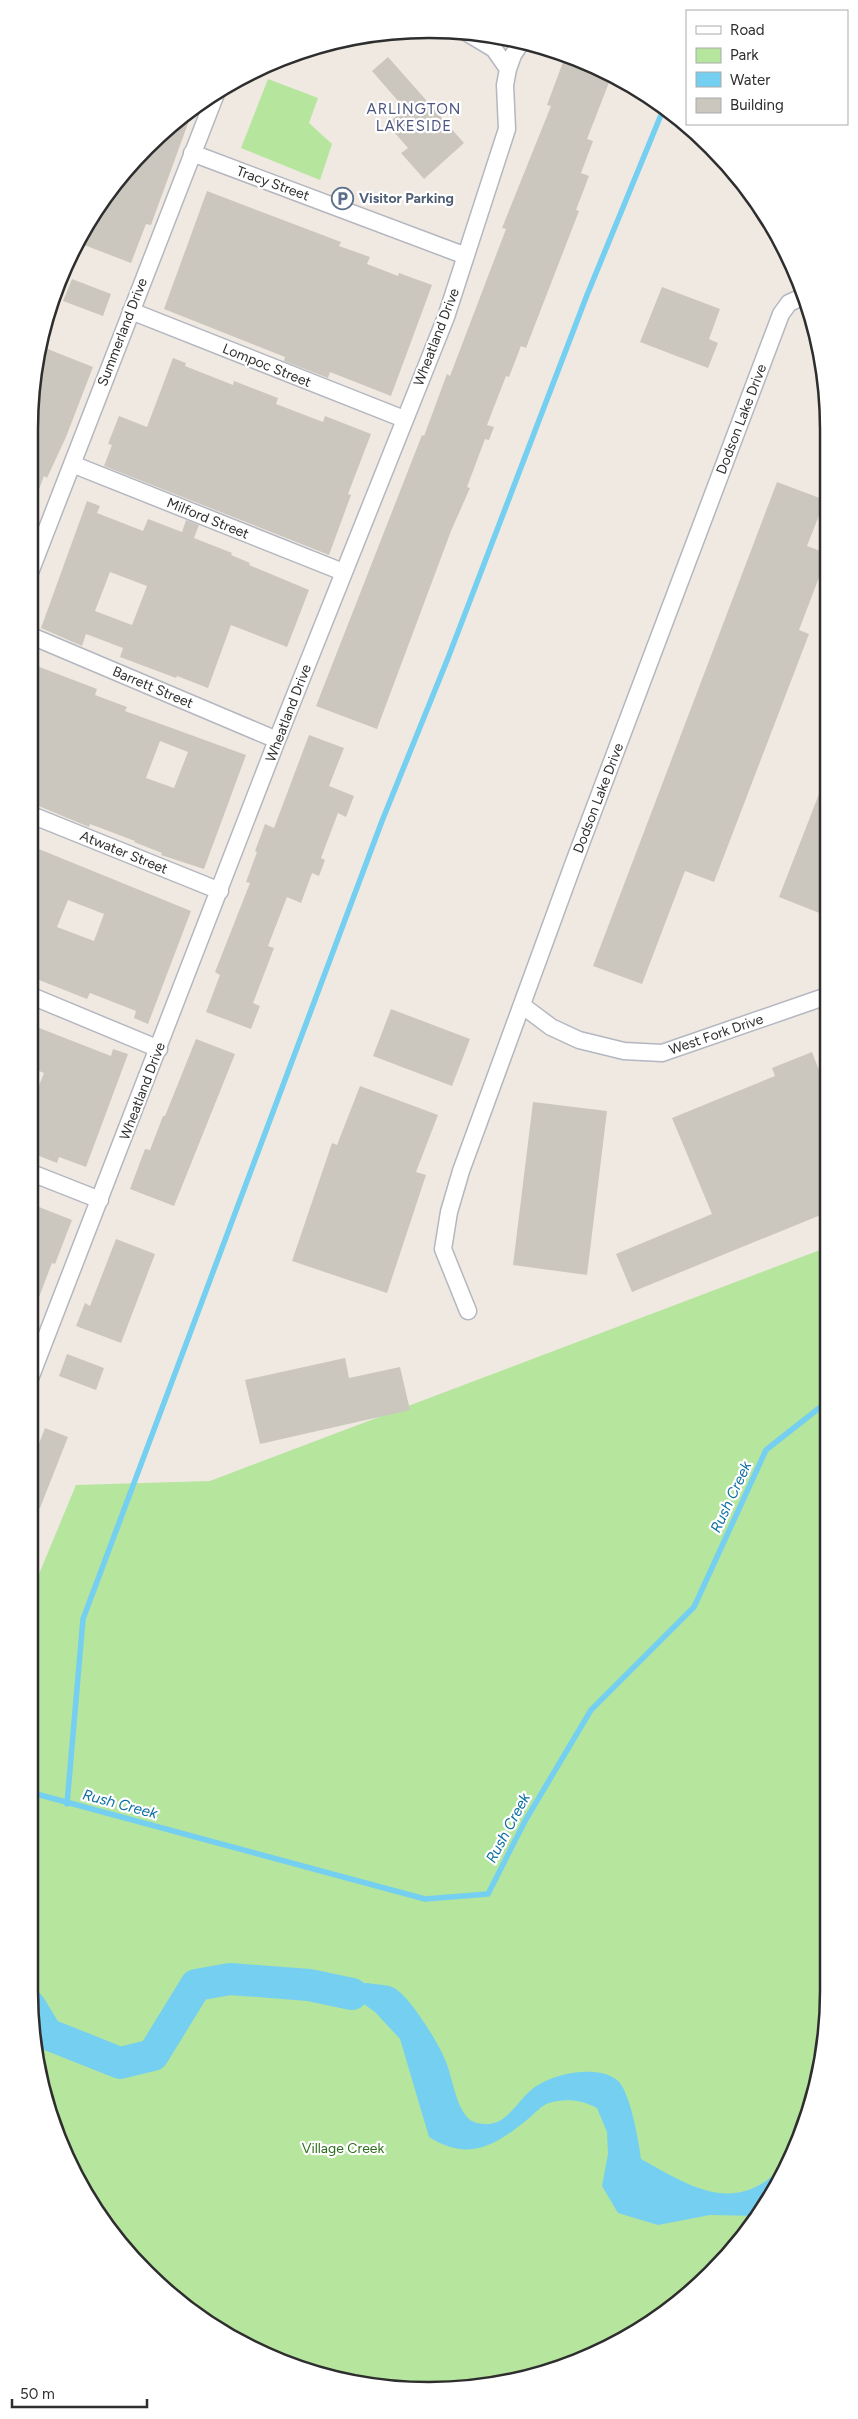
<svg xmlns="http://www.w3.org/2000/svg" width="858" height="2419" font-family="Figtree,sans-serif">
	<rect width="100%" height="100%" fill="#efe9e1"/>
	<!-- green -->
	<path fill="#b6e59e" d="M268,79L318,98L309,123L332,144L320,180L241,148Z
		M828,1247L829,1990L816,2093L762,2213L712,2273L652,2323L532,2377L455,2389L377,2387L252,2349L185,2307L128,2254L59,2143L36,2068L29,1990V1598L76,1485L210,1481Z"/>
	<!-- water -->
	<path fill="#75cff0" d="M368,1983C376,1985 387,1984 394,1988C409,1995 440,2045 446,2062C453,2078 457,2119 477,2123C507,2130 515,2101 535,2087C548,2078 566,2073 581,2072C594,2071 606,2072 617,2080C630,2090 639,2142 641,2159C691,2187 735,2216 782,2167L762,2213L759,2216L710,2215L658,2225L618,2213L602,2186L608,2154L607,2132L597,2108C582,2100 566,2098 549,2103C542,2105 534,2114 528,2119C495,2146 469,2162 429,2137L400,2039L375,2012L354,1997L309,1985Z"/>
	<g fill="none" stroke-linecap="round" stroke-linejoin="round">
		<!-- stream -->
		<path stroke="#75cff0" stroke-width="5.5" d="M29,1792L425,1899L488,1894L525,1821L591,1710L694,1607L766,1450L828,1401
			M67,1804L83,1619L382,821L448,658L587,295L663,110"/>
		<!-- river -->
		<path stroke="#75cff0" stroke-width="32" d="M30,2006L47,2034L120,2063L153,2055L196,1985L230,1979L309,1985L352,1994"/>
	</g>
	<!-- building -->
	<path fill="#cbc7bf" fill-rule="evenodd" d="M388,57L464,143L424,179L401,153L408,148L387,124L405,109L372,71Z
		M563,62L610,80L587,139L593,141L581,173L589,176L576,210L579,211L526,348L521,346L509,377L506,376L487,425L494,427L489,440L485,439L467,487L470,488L451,531L377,729L316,706L422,435L424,436L447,374L450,376L506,229L502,228L551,106L547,105Z
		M194,107L151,225L146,224L131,263L79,243L83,231L106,194L112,196L120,177L165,128Z
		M207,191L341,242L339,246L370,257L367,264L398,276L399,273L432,285L391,396L330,372L328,378L284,361L285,357L164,309Z
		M72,279L111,294L103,316L63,301Z
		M662,287L720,309L709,339L718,343L708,368L640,342Z
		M40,346L93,367L66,437L47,478L44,476L30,513L29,429Z
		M173,358L186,363L185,366L233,385L234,381L278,398L276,404L323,422L325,416L371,434L348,494L351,495L329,555L104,466L112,445L108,444L119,416L147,427Z
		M777,482L825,500L807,546L826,553V559L799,630L809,634L714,882L685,871L642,984L593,966Z
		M87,501L100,506L97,513L143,531L148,519L182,532L186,520L199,525L194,538L232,553L231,555L250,563L249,565L309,590L287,647L231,625L208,688L177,676L176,678L120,657L123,648L86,634L82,646L41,628ZM110,572L147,586L132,625L95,611Z
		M29,663L97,689L95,695L127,707L125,711L246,755L204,869L161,855L162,853L134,842L135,841L90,824L89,827L29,802ZM160,741L188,752L174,788L146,778Z
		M309,735L344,748L329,786L354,796L346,817L338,813L321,858L325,860L319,876L312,873L301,903L287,897L268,946L274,948L253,1003L260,1006L251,1029L206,1012L220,975L215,972L250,883L246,882L257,852L255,851L265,824L274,828Z
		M826,776H827V916L779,897Z
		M29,845L191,911L148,1024L134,1018L136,1011L90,993L87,999L29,976ZM68,900L104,914L94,941L57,927Z
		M391,1009L470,1039L452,1086L373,1056Z
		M29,1024L111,1056L113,1049L128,1054L86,1167L59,1157L57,1163L29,1152V1111L44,1073L29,1067Z
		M196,1039L235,1054L174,1206L130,1189L145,1149L150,1150L163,1116H165Z
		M812,1052L827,1091L828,1212L632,1292L616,1254L712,1214L672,1118L775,1076L772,1068Z
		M360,1086L438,1115L416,1172L426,1175L387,1293L292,1261L332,1143L337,1145Z
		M533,1102L607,1111L587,1275L513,1265Z
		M29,1203L72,1220L55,1264L52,1263L30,1321Z
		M116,1239L155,1254L121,1343L76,1326L85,1303L90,1306Z
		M67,1354L104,1368L96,1390L59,1376Z
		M345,1358L349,1378L400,1367L410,1410L260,1444L245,1380Z
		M45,1428L68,1437L40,1508L29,1504V1470Z"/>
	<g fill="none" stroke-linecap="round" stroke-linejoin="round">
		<defs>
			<path id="street" d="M464,31L494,49L508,69
				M192,153L466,256
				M131,311L404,419
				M72,464L343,572
				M29,575L217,91
				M29,635L277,740
				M29,814L220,891
				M29,995L159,1049
				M523,1006L551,1027L579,1040L624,1051L662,1053L827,996
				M29,1172L100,1200
				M468,1311L443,1249L449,1212L461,1171L574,862L781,314L789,303L802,297
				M29,1381L277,740L446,317L507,129L505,85L508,69L513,55L522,41"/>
		</defs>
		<!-- street casing -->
		<use href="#street" stroke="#b4b7c1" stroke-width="19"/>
		<!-- street -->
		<use href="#street" stroke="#fff" stroke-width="16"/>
	</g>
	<!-- icons -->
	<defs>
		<symbol id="parking-ring" viewBox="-11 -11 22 22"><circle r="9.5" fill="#fff" stroke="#5c6f8a" stroke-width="1.5"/><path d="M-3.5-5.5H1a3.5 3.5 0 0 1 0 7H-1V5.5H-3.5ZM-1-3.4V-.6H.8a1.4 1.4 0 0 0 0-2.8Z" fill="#5c6f8a"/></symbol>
	</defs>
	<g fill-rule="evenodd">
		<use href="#parking-ring" x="330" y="186" width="25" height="25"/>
	</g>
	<g text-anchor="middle" stroke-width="4.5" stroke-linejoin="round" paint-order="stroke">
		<!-- street labels -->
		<g font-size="14" fill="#2e2e2e" stroke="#fff">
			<text transform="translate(273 183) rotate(20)" y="5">Tracy Street</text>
			<text transform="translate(122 332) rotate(-69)" y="5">Summerland Drive</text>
			<text transform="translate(436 337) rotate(-69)" y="5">Wheatland Drive</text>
			<text transform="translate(267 365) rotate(22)" y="5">Lompoc Street</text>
			<text transform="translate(741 419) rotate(-69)" y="5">Dodson Lake Drive</text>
			<text transform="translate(208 518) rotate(22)" y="5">Milford Street</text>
			<text transform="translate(153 687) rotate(23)" y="5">Barrett Street</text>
			<text transform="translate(288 713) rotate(-69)" y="5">Wheatland Drive</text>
			<text transform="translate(598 798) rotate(-69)" y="5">Dodson Lake Drive</text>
			<text transform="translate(124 852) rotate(22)" y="5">Atwater Street</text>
			<text transform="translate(716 1034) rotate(-19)" y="5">West Fork Drive</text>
			<text transform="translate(142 1091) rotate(-69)" y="5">Wheatland Drive</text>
		</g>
		<!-- service labels -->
		<g font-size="14" font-weight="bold" fill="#4e5e75" stroke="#fff" text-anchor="start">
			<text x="359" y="203">Visitor Parking</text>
		</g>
		<!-- park labels -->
		<g font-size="14" fill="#2c6e1b" stroke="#fff">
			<text x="343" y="2153">Village Creek</text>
		</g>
		<!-- neighbourhood labels -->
		<g font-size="15" letter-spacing="1" fill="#4d5680" stroke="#fff">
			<text x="414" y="114">ARLINGTON<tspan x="414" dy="17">LAKESIDE</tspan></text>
		</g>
		<!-- water labels -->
		<g font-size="15" font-style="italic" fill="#0d6fa3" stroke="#fff">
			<text transform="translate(731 1497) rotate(-65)" y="5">Rush Creek</text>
			<text transform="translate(120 1804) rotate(15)" y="5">Rush Creek</text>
			<text transform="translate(508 1828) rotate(-62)" y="5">Rush Creek</text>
		</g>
	</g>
	<!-- crop -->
	<path d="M0 0H858V2419H0ZM429 38H429A391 391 0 0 1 820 429V1991A391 391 0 0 1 429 2382H429A391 391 0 0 1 38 1991V429A391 391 0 0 1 429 38Z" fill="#fff" fill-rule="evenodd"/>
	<path fill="none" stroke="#2e2e2e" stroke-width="2.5" d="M429 38H429A391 391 0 0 1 820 429V1991A391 391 0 0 1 429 2382H429A391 391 0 0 1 38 1991V429A391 391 0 0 1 429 38Z"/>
	<!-- legend -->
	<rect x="686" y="10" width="162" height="115" fill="#ffffff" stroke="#ababab"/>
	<rect x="696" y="26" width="25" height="8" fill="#ffffff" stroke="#ababab"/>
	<text x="730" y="35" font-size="15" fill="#2e2e2e">Road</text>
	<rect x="696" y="48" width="25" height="15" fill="#b6e59e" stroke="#ababab"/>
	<text x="730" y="60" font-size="15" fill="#2e2e2e">Park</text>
	<rect x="696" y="72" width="25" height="15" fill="#75cff0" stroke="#ababab"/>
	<text x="730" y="85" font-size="15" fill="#2e2e2e">Water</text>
	<rect x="696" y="98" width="25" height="15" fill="#cbc7bf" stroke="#ababab"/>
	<text x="730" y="110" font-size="15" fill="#2e2e2e">Building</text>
	<!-- scale -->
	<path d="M12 2399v8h135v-8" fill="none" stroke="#2e2e2e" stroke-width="2.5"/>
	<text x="20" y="2399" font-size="15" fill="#2e2e2e" stroke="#ffffff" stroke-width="4" paint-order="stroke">50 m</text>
</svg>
